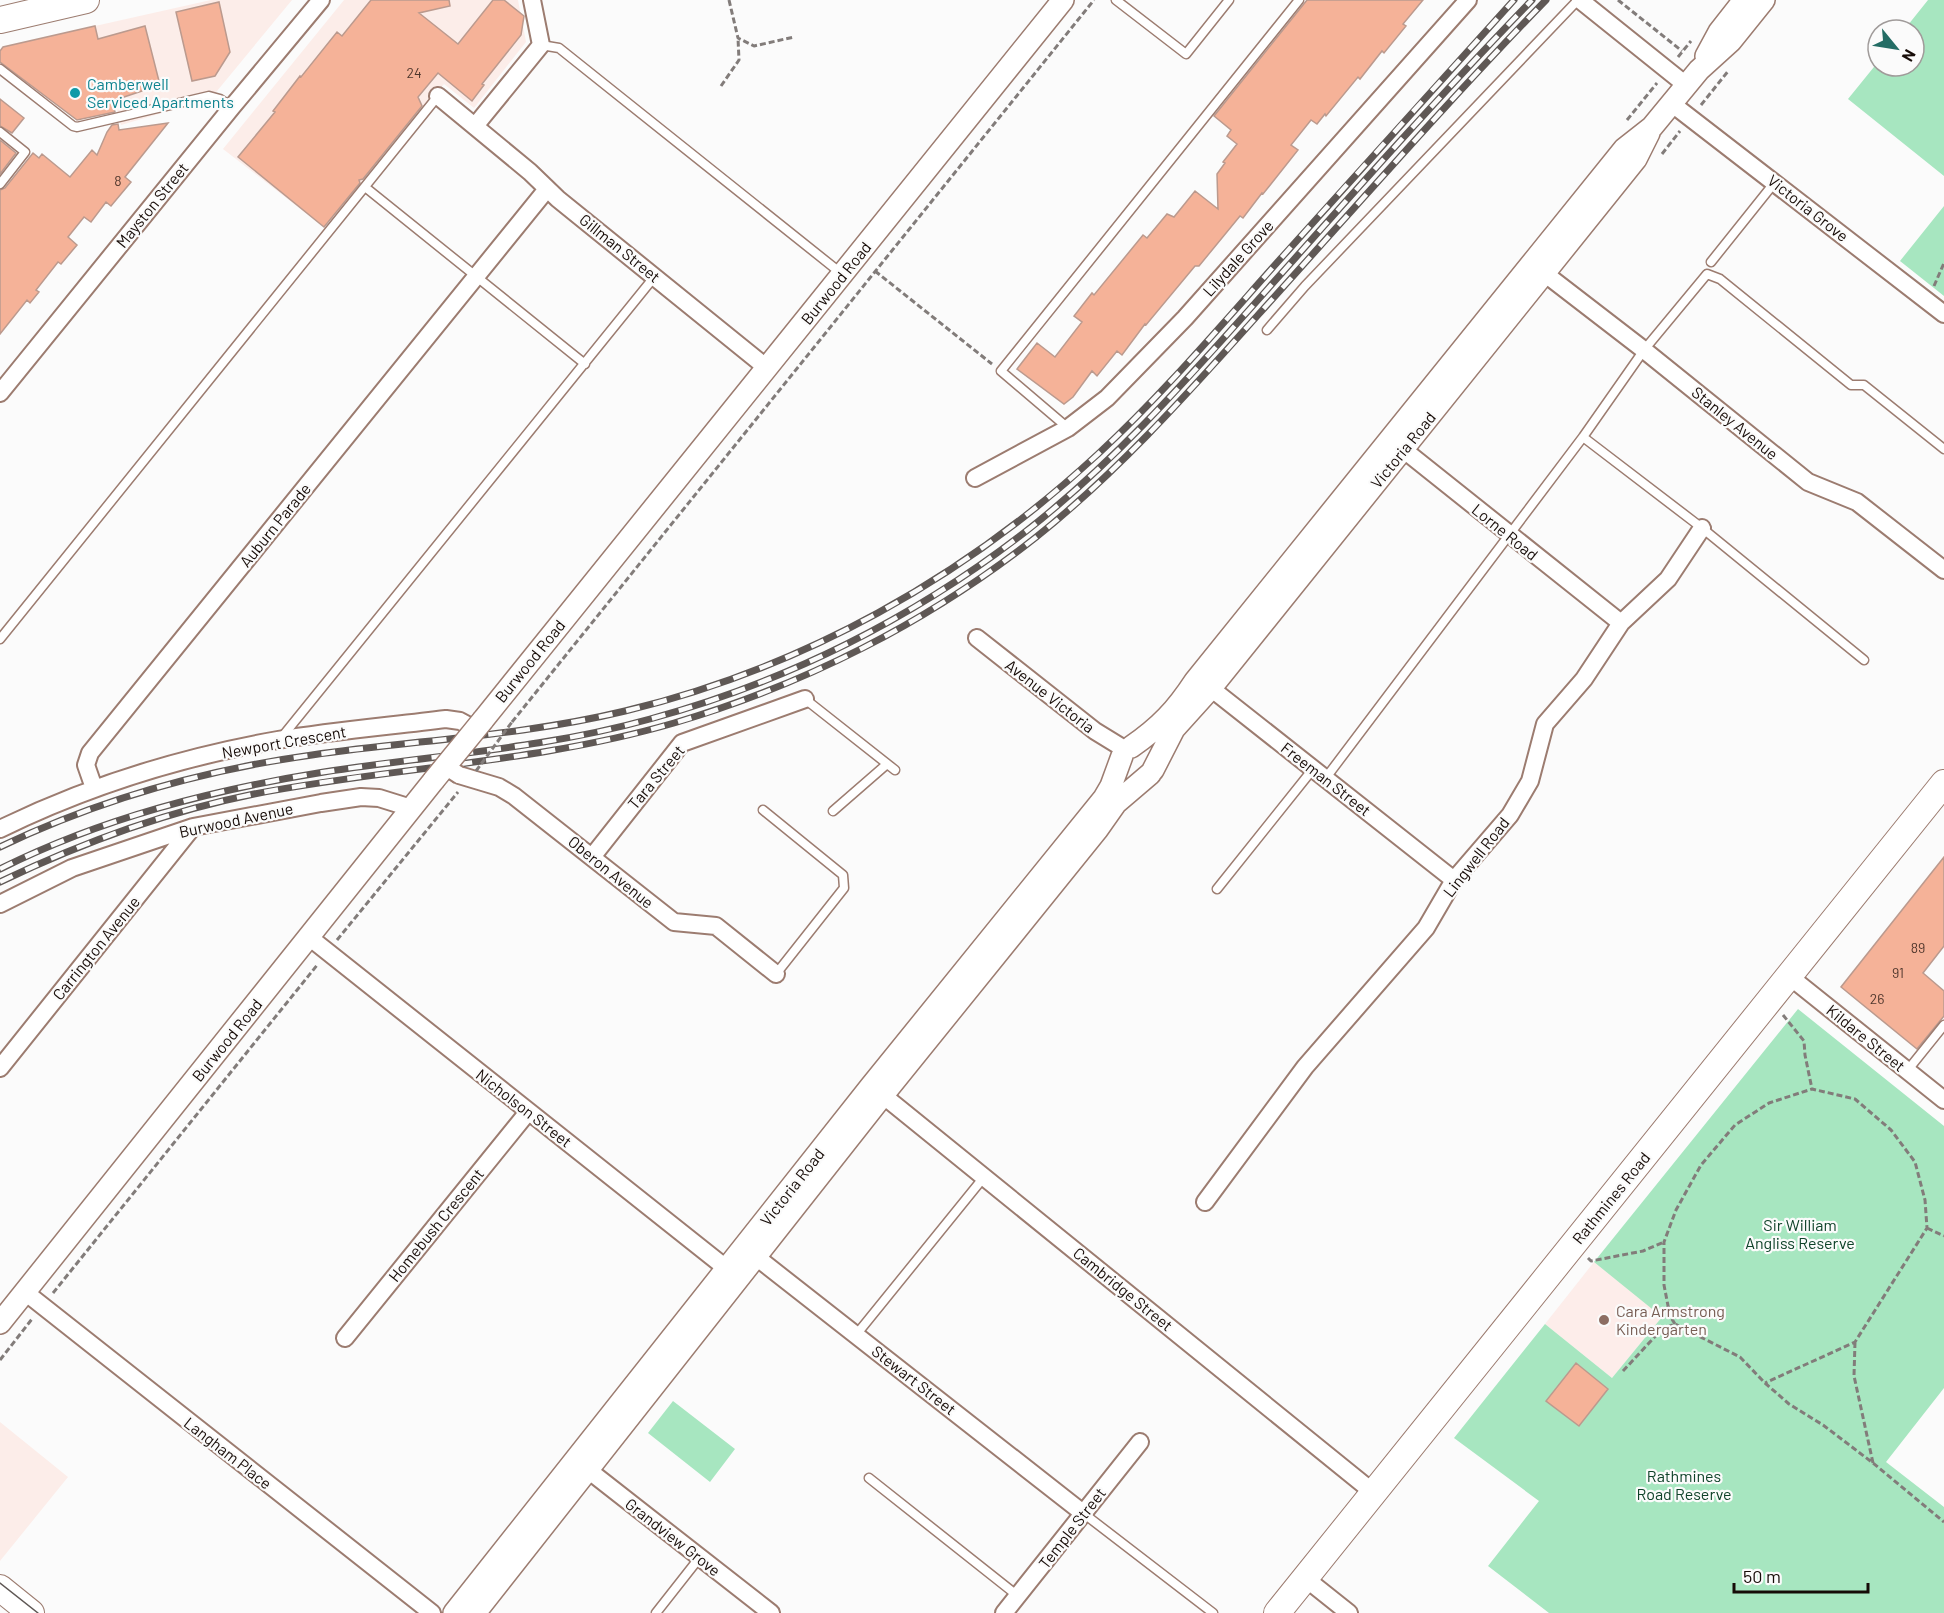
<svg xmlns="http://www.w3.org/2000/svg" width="1944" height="1613" font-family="Barlow,sans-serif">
	<rect width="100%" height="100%" fill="#fbfbfb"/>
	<!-- commercial -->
	<path fill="#fcede9" d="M211,0H292L203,108L186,106L121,125L95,26Z
		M344,0H518L526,42L474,108L444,84L325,228L223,149Z
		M0,1422L68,1477L0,1561Z"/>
	<!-- education -->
	<path fill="#fdedea" d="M1594,1262L1663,1316L1612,1378L1545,1324Z"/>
	<!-- green -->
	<path fill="#a7e6c0" d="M1928,0H1944V176L1848,99L1878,62V66H1914V30H1904Z
		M1944,206V296L1900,261Z
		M1798,1009L1944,1126V1388L1886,1462L1944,1507V1613H1549L1488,1566L1539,1501L1454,1438L1545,1324L1612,1378L1662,1317L1594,1262Z
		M673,1401L735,1449L710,1482L648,1433Z"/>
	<!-- building -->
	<path fill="#f5b298" stroke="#bb9a8e" stroke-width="1.5" d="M371,0H449L450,6L419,13L458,44L493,0H504L524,16L521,35L482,84L484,85L472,101L438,73L418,97L422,106L363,179L359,180L360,183L324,227L238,157L275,112L273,111L300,76L301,77L337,32L342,36Z
		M1307,0H1423L1403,24L1406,26L1384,53L1382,51L1360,79L1358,77L1326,116L1325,114L1317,124L1311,120L1291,145L1298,150L1263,194L1262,193L1243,218L1240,216L1199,266H1195L1146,325L1145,324L1122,355L1117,351L1097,376L1092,371L1073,397L1064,404L1017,369L1037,343L1055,357L1082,322L1074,316L1092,293L1094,295L1143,235L1147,238L1167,214L1174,217L1195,191L1218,209L1217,174L1225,163L1223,162L1237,144L1227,136L1231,130L1214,116Z
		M219,2L230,52L215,76L192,81L176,12Z
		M95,26L98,39L145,26L160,85L112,101L115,112L77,120L0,62V51L3,47Z
		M0,99L24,118L12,133L0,126Z
		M168,123L125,177L131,182L111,206L106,202L91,222L84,217L68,237L77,245L61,264L58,262L36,290L39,292L30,303L27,300L0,334V190L5,188L33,153L39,158L42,154L70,177L92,150L97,155L107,132L112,125L118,124L119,130Z
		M0,140L16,153L0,174Z
		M1944,857V946L1923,973L1944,991V1016L1917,1049L1841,987Z
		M1576,1363L1608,1389L1579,1426L1546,1401Z"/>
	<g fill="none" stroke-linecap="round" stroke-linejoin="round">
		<defs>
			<path id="service" d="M1116,0L1186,54L1229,0
				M541,45L559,48L842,274
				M0,69L73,126L77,127L209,96L220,99L232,107
				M0,132L25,152L0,184
				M365,187L585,364
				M1711,262L1775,182
				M1267,330L1305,286L1578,0
				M1068,428L1001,371L1299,0
				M1583,437L1702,528L1864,660
				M0,639L438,96
				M805,699L895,770
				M282,737L655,276
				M1325,779L1583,437L1644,350L1707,274L1720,279L1851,385H1864L1944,449
				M763,810L843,875L844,888L776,974
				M833,811L887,764
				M1217,889L1313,769
				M1907,1071L1944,1025
				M856,1335L984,1177
				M869,1478L1018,1596
				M1083,1513L1213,1613
				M656,1613L700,1557"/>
			<path id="minor" d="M1580,0L1686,85
				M438,96L530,172L558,199L767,368
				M1671,103L1944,314
				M475,126L541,45L532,0
				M1535,266L1644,350L1808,482L1857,502L1944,570
				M0,393L232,107L321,0
				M1394,442L1621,623
				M975,478L1068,428L1107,398L1185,318L1468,0
				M977,638L1095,731L1126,750
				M1203,682L1454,880
				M459,775L499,787L514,796L674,922L716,926L776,974
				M94,788L86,765L90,753L547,189
				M0,829C88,786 181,757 278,740C333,731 390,726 446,719L460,721L475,729
				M592,857L682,743L805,699
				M0,904L72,868L193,827L321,803L361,797L379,798L411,808
				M309,937L736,1276
				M1789,976L1944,1100
				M0,1068L192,828
				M874,1088L1374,1493
				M1205,1202L1305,1067L1426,928L1454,880L1510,815L1530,781L1545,724L1584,679L1621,623L1668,579L1702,528
				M746,1249L1083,1513
				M25,1292L432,1613
				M345,1338L528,1112
				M578,1462L771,1613
				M1305,1578L1349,1613
				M1004,1613L1140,1442"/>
			<path id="tertiary" d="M1706,56L1719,32L1744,0
				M483,720L1063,0
				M1131,747C1160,727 1176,710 1195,681L1624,149L1652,127L1699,70L1731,41L1764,0
				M1153,770L1174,729L1211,688L1636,159L1649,133
				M0,1323L434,780
				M454,1613L871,1086L1104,798L1111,786L1122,756
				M475,1613L883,1095L1097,830L1116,803L1150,774"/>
			<path id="primary" d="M0,20L86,0
				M0,1588L31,1613
				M1277,1613L1944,783"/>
		</defs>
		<!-- service casing -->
		<use href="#service" stroke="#9c7c70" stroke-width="11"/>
		<!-- minor casing -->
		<use href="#minor" stroke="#9c7c70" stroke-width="20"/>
		<!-- tertiary casing -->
		<use href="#tertiary" stroke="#9c7c70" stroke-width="24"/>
		<!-- primary casing -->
		<use href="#primary" stroke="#9c7c70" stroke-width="28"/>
		<!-- path -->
		<path stroke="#827c7a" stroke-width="3" stroke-dasharray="6 3" stroke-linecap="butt" d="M729,0L738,38L754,46L794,37
			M1618,0L1682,51
			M1678,57L1691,41
			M721,86L739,60L738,38
			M1701,105L1729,70
			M1627,120L1657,83
			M1662,154L1680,131
			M875,271L992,364
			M1934,286L1944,263
			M512,722L1094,0
			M337,940L458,792
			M1783,1015L1804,1041L1805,1055L1812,1089
			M1927,1228L1944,1236
			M1588,1258L1591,1261L1643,1251L1664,1242
			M53,1293L318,964
			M1675,1324L1670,1316L1664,1285V1242L1676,1210L1701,1165L1735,1125L1769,1103L1812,1089L1855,1099L1891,1130L1915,1162L1925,1200L1927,1228L1855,1342L1765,1383
			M1855,1342L1854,1376L1873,1463
			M0,1360L32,1319
			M1623,1371L1662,1329L1675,1324L1740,1357L1765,1383L1789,1404L1823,1425L1873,1463L1944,1522"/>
		<!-- service -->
		<use href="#service" stroke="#fff" stroke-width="8"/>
		<!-- minor -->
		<use href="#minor" stroke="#fff" stroke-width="16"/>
		<!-- tertiary -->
		<use href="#tertiary" stroke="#fff" stroke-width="21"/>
		<!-- primary -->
		<use href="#primary" stroke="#fff" stroke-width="26"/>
		<!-- tram -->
		<path stroke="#5f5855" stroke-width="1.5" d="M0,1583L38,1613"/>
		<defs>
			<path id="rail" d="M0,847C98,800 204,770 312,755C416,740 522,736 625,711C803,668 964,578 1098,454C1164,393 1223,323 1283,256C1360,170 1437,85 1514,0
				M0,869C102,818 212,790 324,772C433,755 543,749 650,719C786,682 914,618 1025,532C1115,462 1190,376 1265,292C1353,193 1440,95 1532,0
				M0,882C81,843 165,812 254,794C393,767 537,763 674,723C804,685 928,622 1035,538C1118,472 1188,393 1258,315C1353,210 1447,102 1546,0"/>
		</defs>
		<!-- rail casing -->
		<use href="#rail" stroke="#5f5855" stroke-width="7"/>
		<!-- rail -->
		<use href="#rail" stroke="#fbfbfb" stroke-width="4.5" stroke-dasharray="14" stroke-linecap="butt"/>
		<defs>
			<path id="minor-bridge" d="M445,766L459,775"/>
			<path id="tertiary-bridge" d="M434,780L483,720"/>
		</defs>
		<!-- minor-bridge casing -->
		<use href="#minor-bridge" stroke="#9c7c70" stroke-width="20" stroke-linecap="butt"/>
		<!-- tertiary-bridge casing -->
		<use href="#tertiary-bridge" stroke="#9c7c70" stroke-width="24" stroke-linecap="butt"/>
		<!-- path-bridge -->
		<path stroke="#827c7a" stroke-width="3" stroke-dasharray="6 3" stroke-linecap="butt" d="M476,771L512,722"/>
		<!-- minor-bridge -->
		<use href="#minor-bridge" stroke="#fff" stroke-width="16"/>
		<!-- tertiary-bridge -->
		<use href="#tertiary-bridge" stroke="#fff" stroke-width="21"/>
	</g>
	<!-- markers -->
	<circle fill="#0f9aa8" stroke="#fbfbfb" stroke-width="2" cx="75" cy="93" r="6"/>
	<circle fill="#8d6e63" stroke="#fbfbfb" stroke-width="2" cx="1604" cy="1320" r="6"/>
	<g text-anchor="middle" stroke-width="4.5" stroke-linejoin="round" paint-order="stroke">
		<!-- number labels -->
		<g font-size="14" fill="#4e362c">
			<text x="414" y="78">24</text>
			<text x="118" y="186">8</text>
			<text x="1918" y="953">89</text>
			<text x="1898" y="978">91</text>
			<text x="1877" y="1004">26</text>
		</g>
		<!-- culture labels -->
		<g font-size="16" fill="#0d838f" stroke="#fbfbfb" text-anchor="start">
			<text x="87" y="90">Camberwell<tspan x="87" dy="18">Serviced Apartments</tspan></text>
		</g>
		<!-- street labels -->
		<g font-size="16" fill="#170c08" stroke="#fbfbfb">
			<text transform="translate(152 205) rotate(-51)" y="6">Mayston Street</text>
			<text transform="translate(1808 208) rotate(38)" y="6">Victoria Grove</text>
			<text transform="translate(620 248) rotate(39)" y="6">Gillman Street</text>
			<text transform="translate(1238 258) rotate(-48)" y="6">Lilydale Grove</text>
			<text transform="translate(836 283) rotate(-51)" y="6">Burwood Road</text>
			<text transform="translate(1735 423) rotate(39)" y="6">Stanley Avenue</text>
			<text transform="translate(1403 450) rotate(-51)" y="6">Victoria Road</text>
			<text transform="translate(275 525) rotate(-51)" y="6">Auburn Parade</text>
			<text transform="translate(1505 532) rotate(39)" y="6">Lorne Road</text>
			<text transform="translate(530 661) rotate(-51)" y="6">Burwood Road</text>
			<text transform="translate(1050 696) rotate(38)" y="6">Avenue Victoria</text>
			<text transform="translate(284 742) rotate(-10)" y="6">Newport Crescent</text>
			<text transform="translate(656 777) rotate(-50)" y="6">Tara Street</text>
			<text transform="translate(1326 779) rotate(38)" y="6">Freeman Street</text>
			<text transform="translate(236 820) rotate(-12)" y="6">Burwood Avenue</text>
			<text transform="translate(1476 857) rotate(-52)" y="6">Lingwell Road</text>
			<text transform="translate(611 872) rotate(39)" y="6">Oberon Avenue</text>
			<text transform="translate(96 948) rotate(-51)" y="6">Carrington Avenue</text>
			<text transform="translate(1866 1038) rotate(39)" y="6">Kildare Street</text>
			<text transform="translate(227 1040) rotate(-51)" y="6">Burwood Road</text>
			<text transform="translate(524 1108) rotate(38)" y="6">Nicholson Street</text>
			<text transform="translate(792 1187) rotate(-52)" y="6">Victoria Road</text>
			<text transform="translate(1611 1198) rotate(-51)" y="6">Rathmines Road</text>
			<text transform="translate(436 1225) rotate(-51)" y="6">Homebush Crescent</text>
			<text transform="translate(1123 1289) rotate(39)" y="6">Cambridge Street</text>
			<text transform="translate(914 1380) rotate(38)" y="6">Stewart Street</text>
			<text transform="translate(228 1453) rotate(38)" y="6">Langham Place</text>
			<text transform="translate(1072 1528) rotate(-52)" y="6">Temple Street</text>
			<text transform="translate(673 1537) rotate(38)" y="6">Grandview Grove</text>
		</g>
		<!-- park labels -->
		<g font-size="16" fill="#0e4229" stroke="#fbfbfb">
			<text x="1800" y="1231">Sir William<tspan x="1800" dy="18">Angliss Reserve</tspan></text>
			<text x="1684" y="1482">Rathmines<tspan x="1684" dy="18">Road Reserve</tspan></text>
		</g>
		<!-- education labels -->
		<g font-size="16" fill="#785e54" stroke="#fbfbfb" text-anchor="start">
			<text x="1616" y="1317">Cara Armstrong<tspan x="1616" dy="18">Kindergarten</tspan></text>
		</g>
	</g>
	<!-- north arrow -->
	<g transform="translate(1896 48) rotate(120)"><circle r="28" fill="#fbfbfb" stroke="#a09b9a" stroke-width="1.5"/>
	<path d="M0-4.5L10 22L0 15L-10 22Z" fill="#246d65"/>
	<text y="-9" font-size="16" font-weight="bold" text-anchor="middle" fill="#170c08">N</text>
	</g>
	<!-- scale -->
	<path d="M1734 1583v9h134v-9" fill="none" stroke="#170c08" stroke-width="3"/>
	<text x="1743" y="1583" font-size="18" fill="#170c08" stroke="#fbfbfb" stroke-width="4.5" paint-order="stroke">50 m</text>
</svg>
